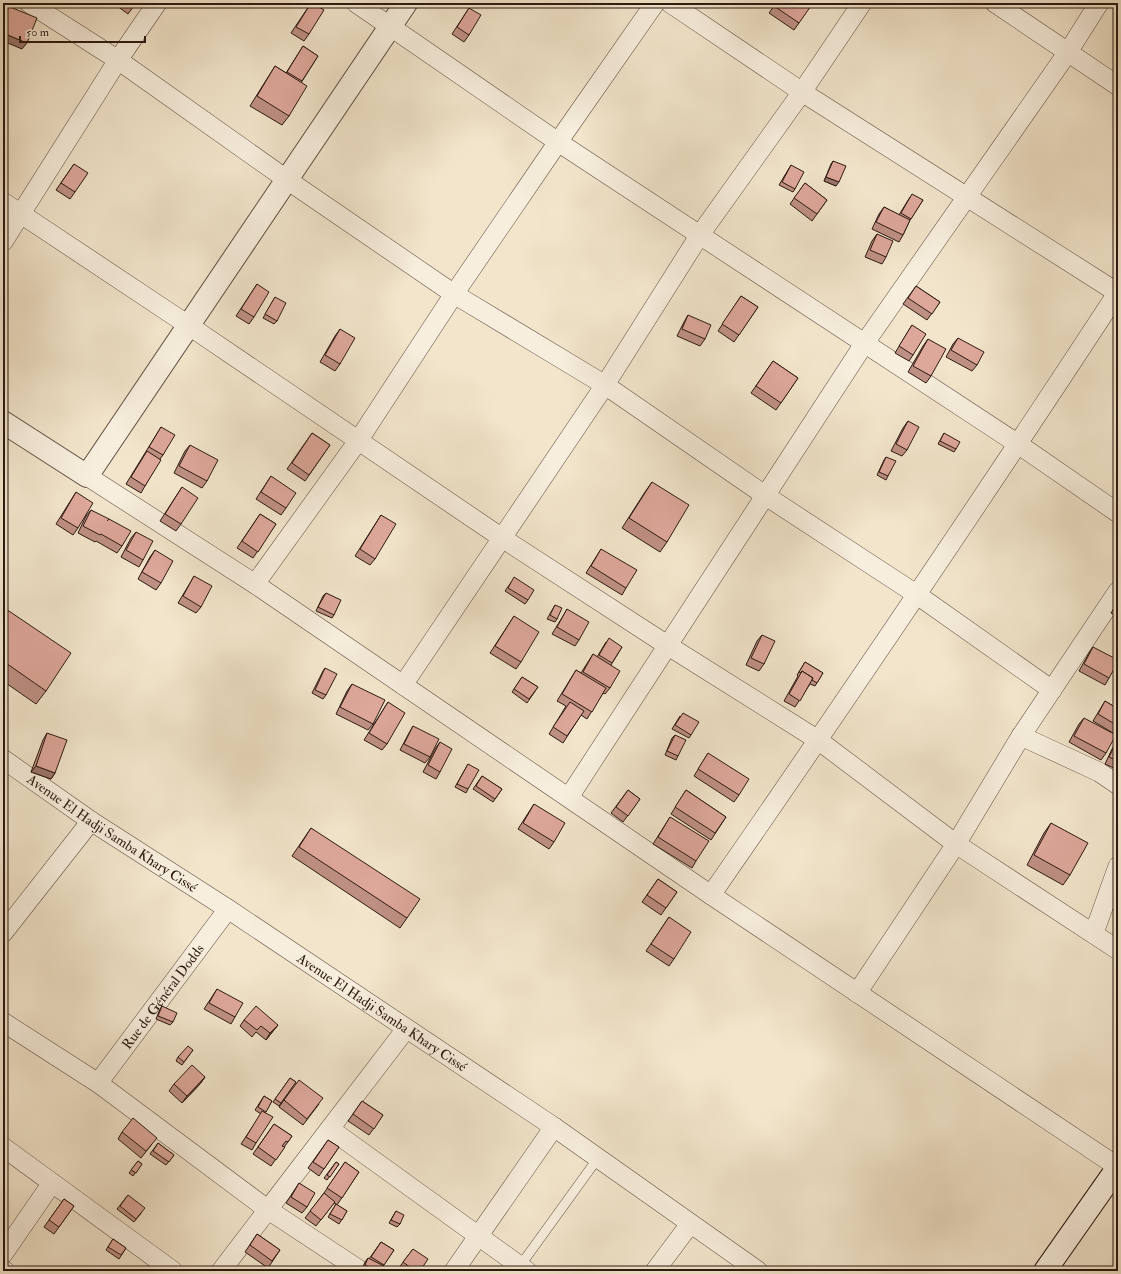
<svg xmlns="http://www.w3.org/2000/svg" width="1121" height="1274" font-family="'IM FELL Double Pica',serif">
	<rect width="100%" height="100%" fill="#f2e5cb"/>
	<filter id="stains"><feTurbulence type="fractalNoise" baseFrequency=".005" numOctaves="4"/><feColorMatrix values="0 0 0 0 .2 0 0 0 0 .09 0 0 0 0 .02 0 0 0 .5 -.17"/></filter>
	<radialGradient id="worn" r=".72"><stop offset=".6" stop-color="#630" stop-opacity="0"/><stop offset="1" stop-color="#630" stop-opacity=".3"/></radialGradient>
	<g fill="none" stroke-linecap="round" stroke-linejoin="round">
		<defs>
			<path id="service" d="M520,1266L598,1158"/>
			<g id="minor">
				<path d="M29,3L118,60L286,179L454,294L605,385L766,496L916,594L1052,690"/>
				<path d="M356,3L558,142L1018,444L1118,513"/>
				<path d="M670,3L802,92L1118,293"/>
				<path d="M995,3L1118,86"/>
				<path d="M3,202L188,325L502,538L667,645L818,740L956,844L1118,950"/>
				<path d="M3,242L118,60L157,3"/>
				<path d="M87,476L255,584L711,895L1118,1167"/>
				<path d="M255,584L358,441L454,294L558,142L655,3"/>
				<path d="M403,685L605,385L699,236L802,92L862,3"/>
				<path d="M1021,736L1099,772L1118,785"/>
				<path id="s1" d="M3,759L91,821L228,909L554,1127L758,1271"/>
				<path d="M569,797L864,344L1068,52L1099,3"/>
				<path d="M711,895C849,696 985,495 1118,292"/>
				<path d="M3,933L91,821"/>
				<path d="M1094,933L1118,866"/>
				<path d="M857,993L956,844L1021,736L1118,591"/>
				<path d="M3,1022L98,1083L267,1209L361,1271"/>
				<path id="s2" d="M98,1083L228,909"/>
				<path d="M330,1129L527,1271"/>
				<path d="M3,1147L173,1271"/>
				<path d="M3,1254L52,1183"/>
				<path d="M3,1270L5,1271"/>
				<path d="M221,1271L406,1029"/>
				<path d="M454,1271L554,1127"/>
				<path d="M655,1271L690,1224"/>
			</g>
			<path id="tertiary" d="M3,422L87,476L406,3"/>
			<path id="secondary" d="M1045,1271L1118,1167"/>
		</defs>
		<!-- service casing -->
		<use href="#service" stroke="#5e4c40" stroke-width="10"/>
		<!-- minor casing -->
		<use href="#minor" stroke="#5e4c40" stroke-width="20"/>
		<!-- tertiary casing -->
		<use href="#tertiary" stroke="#5e4c40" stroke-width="24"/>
		<!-- secondary casing -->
		<use href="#secondary" stroke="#2c1911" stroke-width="24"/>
		<!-- service -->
		<use href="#service" stroke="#f7eedd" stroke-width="9"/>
		<!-- minor -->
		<use href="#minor" stroke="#f7eedd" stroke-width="19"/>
		<!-- tertiary -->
		<use href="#tertiary" stroke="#f7eedd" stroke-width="22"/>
		<!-- secondary -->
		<use href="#secondary" stroke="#f7eedd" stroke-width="22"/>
	</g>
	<!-- wall -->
	<path fill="#be9084" stroke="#2c1911" d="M113,3H136L128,14Z
		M311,3L309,34L304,41L291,33Z
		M776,3L799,23L794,30L769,13Z
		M469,8V35L464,42L452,34Z
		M303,46L318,56L301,83L289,116L282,125L250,106L275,66L286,73Z
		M833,161L836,186L824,181L831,164Z
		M74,164L75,192L70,199L56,190Z
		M791,165L795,189L793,192L779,185Z
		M805,183L827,200L812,221L790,204Z
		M910,197L923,200L910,220L903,235L899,242L872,229L879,214L884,207L899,215Z
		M877,234L886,257L882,264L865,257L872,241Z
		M257,284L254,317L249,324L236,316Z
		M916,286L940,302L927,320L903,304Z
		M741,296L758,307L734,342L718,331Z
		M275,297L277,321L274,324L263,318Z
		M688,315L705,339L700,346L677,336L684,322Z
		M912,325L913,355L909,361L895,353Z
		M340,329V364L335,371L320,362L335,336Z
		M958,338L977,365L972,371L946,357L953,344Z
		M928,339L931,376L926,383L908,372L923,346Z
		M773,361L798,378L776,410L751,393Z
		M908,421L907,450L902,456L891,451L903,428Z
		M161,427L163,455L160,459L145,486L141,493L126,484Z
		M312,433L330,445L305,481L287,469Z
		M944,433L956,449L954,452L938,444Z
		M190,445L207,481L202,488L174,473L185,451Z
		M886,457L888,476L886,480L877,475L884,460Z
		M271,476L286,508L281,515L256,499Z
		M652,482L667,542L660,552L622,528L645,492Z
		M182,487L181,524L176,531L160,521Z
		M76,492L78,528L73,535L56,524Z
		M91,510L107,521L122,546L117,553L96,541L95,542L78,533L86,516Z
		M260,514L276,524L253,558L237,548Z
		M381,515L375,559L370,565L355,556Z
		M136,532L143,560L139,567L121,557L131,538Z
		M601,549L626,588L622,595L586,573Z
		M155,550L161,583L156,590L138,579L150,557Z
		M194,576L201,607L196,613L178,603L190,583Z
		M512,581L528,600L525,604L505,591Z
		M326,593L334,615L332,618L316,611L323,596Z
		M1118,601V617L1111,613Z
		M555,605L557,619L555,622L547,619Z
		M3,607L46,691L36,704L3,681Z
		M567,609L579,640L575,646L552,634L563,616Z
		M514,616L521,662L516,669L490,653Z
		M762,635L764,664L759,671L746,665L757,641Z
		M606,642L622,647L611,665L610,688L605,694L603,693L587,719L581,715L563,743L549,734L566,706L557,701L576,670L581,673L593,654L597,657Z
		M1093,647L1109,678L1105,685L1079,671L1089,653Z
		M805,662L823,673L815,686L810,684L795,707L784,701L798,676L797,675Z
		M325,668L326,695L323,699L312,693L323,671Z
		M522,677L538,687L527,703L512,692Z
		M352,684L373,724L368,730L336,714L347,691Z
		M1105,701L1118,709V736L1093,721Z
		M388,702L387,744L382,750L364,740Z
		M680,716L691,735L689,738L672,729Z
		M1084,718L1106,753L1101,760L1069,742L1079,724Z
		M413,726L430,757L425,763L400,750L409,733Z
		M47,733L55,773L51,779L31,772L43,740Z
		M675,735L678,756L676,760L665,755L672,738Z
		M1117,741H1118V770L1105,764L1113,747Z
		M440,742V772L436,779L423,772L435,749Z
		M708,753L739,795L734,802L694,776Z
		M468,764V789L466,793L455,787Z
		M482,776L502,789L493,802L473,789Z
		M628,790L640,799L623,822L611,813Z
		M686,790L726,817L711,840L671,814Z
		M534,804L554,842L549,849L518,829Z
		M670,817L696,861L692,868L653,844Z
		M1051,823L1070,875L1063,885L1027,865L1044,833Z
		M311,828L407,918L400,928L292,856Z
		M658,879L677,892L661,915L642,902Z
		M669,917L674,959L669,966L646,951Z
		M217,989L235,1017L231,1024L204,1009Z
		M162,1006L173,1022L170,1025L156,1019L160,1009Z
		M244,1020L278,1025L266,1040L256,1032L252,1037L240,1026Z
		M193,1050L182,1065L176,1061L178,1057Z
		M205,1077L200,1084L182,1103L169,1091L174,1084Z
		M290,1078L296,1082L279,1106L273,1102Z
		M264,1096L272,1101L265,1113L256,1143L252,1150L241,1144L261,1114L255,1110Z
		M284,1100L319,1104L303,1125L279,1107Z
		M362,1101L383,1115L369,1135L348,1121Z
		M274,1124L292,1136L271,1166L253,1154Z
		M122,1132L152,1144L141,1158L118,1139Z
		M328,1140L339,1147L319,1176L308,1168Z
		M158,1143L174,1155L166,1165L150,1154Z
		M138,1161L142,1164L133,1176L129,1173Z
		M336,1162L339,1164L327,1180L324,1178Z
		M345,1162L359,1172L337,1205L347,1211L339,1224L328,1217L336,1204L334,1203L316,1226L305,1218L324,1193Z
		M299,1183L307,1207L302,1213L286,1203Z
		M128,1195L142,1212L134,1222L117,1209Z
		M64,1199L74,1206L54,1234L44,1227Z
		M396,1211L400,1224L397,1227L389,1223Z
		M257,1234L280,1250L268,1268L245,1252Z
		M113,1239L126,1248L119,1259L106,1250Z
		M381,1242L394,1250L383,1266L382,1271H367L362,1269L365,1262L368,1258L369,1259Z
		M413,1249L420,1271H401L398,1269Z"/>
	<!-- shaded-wall -->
	<path fill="#9b756c" stroke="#2c1911" d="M3,33L27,43L22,49L3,41Z
		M826,177L839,182L836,186L824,181Z
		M36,766L55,773L51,779L31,772Z
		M278,1025L273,1031L266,1040L270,1033Z
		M205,1077L200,1084L182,1103L187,1096Z"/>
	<!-- building -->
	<path fill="#dda79a" stroke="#2c1911" d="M127,3H135L133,7Z
		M311,3H312L324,10L309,34L296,27Z
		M776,3H813L799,23L774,6Z
		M3,4L37,18L27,43L3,33Z
		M469,8L481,15L469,35L457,27Z
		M303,46L318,56L302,81L287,72Z
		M275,66L307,86L289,116L257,96Z
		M833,161L846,166L839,182L826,177Z
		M74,164L88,173L75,192L61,183Z
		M791,165L804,172L795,189L782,182Z
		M805,183L827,200L817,214L794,198Z
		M912,194L923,200L911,219L901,213Z
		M884,207L910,220L903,235L876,222Z
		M877,234L893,241L886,257L870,250Z
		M257,284L269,292L254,317L241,309Z
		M916,286L940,302L932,314L908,298Z
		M741,296L758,307L739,335L722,324Z
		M275,297L286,303L277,321L265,314Z
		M688,315L711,325L705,339L682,329Z
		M912,325L926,334L913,355L899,346Z
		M340,329L355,338L340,364L325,355Z
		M958,338L984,352L977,365L951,350Z
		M928,339L946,349L931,376L913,366Z
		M773,361L798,378L781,403L756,386Z
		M908,421L919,427L907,450L896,444Z
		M161,427L175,435L163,455L149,447Z
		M312,433L330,445L309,475L292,463Z
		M944,433L960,442L956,449L940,441Z
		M190,445L218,460L207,481L179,466Z
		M147,451L161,460L145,486L131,477Z
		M886,457L896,461L888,476L879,472Z
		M271,476L296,493L286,508L261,492Z
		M652,482L689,505L667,542L629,518Z
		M182,487L198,498L181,524L165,514Z
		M76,492L93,503L78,528L61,518Z
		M91,510L109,519L107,521L109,519L131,531L122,546L101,534L100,535L83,526Z
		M260,514L276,524L258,552L242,541Z
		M381,515L396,524L375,559L360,549Z
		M136,532L153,541L143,560L126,550Z
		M601,549L637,570L626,588L591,566Z
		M155,550L173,561L161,583L142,572Z
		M194,576L212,586L201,607L183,596Z
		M514,577L534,590L528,600L508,588Z
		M326,593L341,600L334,615L318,607Z
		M1118,602V608L1115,606Z
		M555,605L562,608L557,619L550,615Z
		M3,607L71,653L46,691L3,661V654L7,649L3,647Z
		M567,609L589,622L579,640L557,627Z
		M514,616L539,632L521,662L495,646Z
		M762,635L775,641L764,664L751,658Z
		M609,638L622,647L612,663L599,655Z
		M1093,647L1118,660V662L1109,678L1084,664Z
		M593,654L620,671L610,688L583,672Z
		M805,662L823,673L817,683L812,680L813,678L802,671L801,673L799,672Z
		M325,668L337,674L326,695L315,690Z
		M576,670L606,688L592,712L562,694Z
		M802,671L813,678L800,701L789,694Z
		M522,677L538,687L529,699L514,689Z
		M352,684L385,700L373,724L340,707Z
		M1105,701L1118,709V726L1098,714Z
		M388,702L405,713L387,744L369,733Z
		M570,702L584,711L567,736L553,727Z
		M683,713L699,722L691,735L675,725Z
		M1084,718L1116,735L1106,753L1074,736Z
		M413,726L439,739L430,757L404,744Z
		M47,733L67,740L55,773L36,766Z
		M675,735L686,740L678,756L667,751Z
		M1117,741H1118V761L1109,757Z
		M440,742L452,749L440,772L428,765Z
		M708,753L749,779L739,795L698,769Z
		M468,764L479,770L468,789L457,784Z
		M482,776L502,789L495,799L476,786Z
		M628,790L640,799L628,816L616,807Z
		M686,790L726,817L715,833L675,807Z
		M534,804L565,823L554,842L523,823Z
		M670,817L709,841L696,861L658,837Z
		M1051,823L1088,843L1070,875L1034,855Z
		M311,828L420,899L407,918L299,847Z
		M658,879L677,892L666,908L647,895Z
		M669,917L691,932L674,959L651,944Z
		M217,989L243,1003L235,1017L209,1003Z
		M162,1006L177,1013L173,1022L158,1016Z
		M256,1006L278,1025L270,1033L261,1026L257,1030L244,1020Z
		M188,1046L193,1050L184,1062L178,1057Z
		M192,1065L205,1077L187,1096L174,1084Z
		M290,1078L296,1082L281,1103L275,1099Z
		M299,1080L323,1098L307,1119L284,1100Z
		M264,1096L272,1101L266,1112L258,1107Z
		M362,1101L383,1115L374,1129L353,1114Z
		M262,1111L273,1117L256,1143L246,1137Z
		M133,1118L157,1138L146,1151L122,1132Z
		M274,1124L292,1136L288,1142L286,1141L282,1146L285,1147L276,1160L258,1147Z
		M328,1140L339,1147L324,1169L313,1162Z
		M158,1143L174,1155L169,1162L153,1151Z
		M138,1161L142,1164L136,1173L131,1170Z
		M336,1162L339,1164L330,1177L327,1175Z
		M345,1162L359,1172L342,1198L327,1188Z
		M299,1183L315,1193L307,1207L291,1197Z
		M324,1193L335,1202L321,1220L310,1211Z
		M128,1195L145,1208L136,1219L120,1206Z
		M64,1199L74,1206L59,1227L49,1220Z
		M336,1204L347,1211L342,1220L330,1214Z
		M396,1211L404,1215L400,1224L391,1220Z
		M257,1234L280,1250L272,1261L250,1245Z
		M113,1239L126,1248L121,1255L108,1247Z
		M381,1242L394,1250L384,1265L371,1257Z
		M413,1249L428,1259L420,1271H415L403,1262Z
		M368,1258L384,1266L382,1271H376L365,1265Z"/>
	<g text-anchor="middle" stroke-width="3.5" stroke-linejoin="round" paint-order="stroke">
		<!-- street labels -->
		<g font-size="14" fill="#2c1911" stroke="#f7eedd">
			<text dy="5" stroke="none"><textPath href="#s1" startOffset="132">Avenue El Hadji Samba Khary Cissé</textPath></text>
			<text dy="5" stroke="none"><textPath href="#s2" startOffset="108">Rue de Général Dodds</textPath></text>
			<text dy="5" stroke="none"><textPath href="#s1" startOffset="456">Avenue El Hadji Samba Khary Cissé</textPath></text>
		</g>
	</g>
	<!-- margin -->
	<rect width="1121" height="1274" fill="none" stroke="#f2e5cb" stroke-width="16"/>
	<rect x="4" y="4" width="1113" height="1266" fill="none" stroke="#2c1911" stroke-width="2"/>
	<rect x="8" y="8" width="1105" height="1258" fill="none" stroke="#2c1911"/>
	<!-- scale -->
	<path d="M20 36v6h125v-6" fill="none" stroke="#2c1911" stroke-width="2"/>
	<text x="26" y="36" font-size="12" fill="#2c1911" stroke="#f7eedd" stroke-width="3" paint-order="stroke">50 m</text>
	<rect width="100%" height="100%" filter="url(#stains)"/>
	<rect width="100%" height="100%" fill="url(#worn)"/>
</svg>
